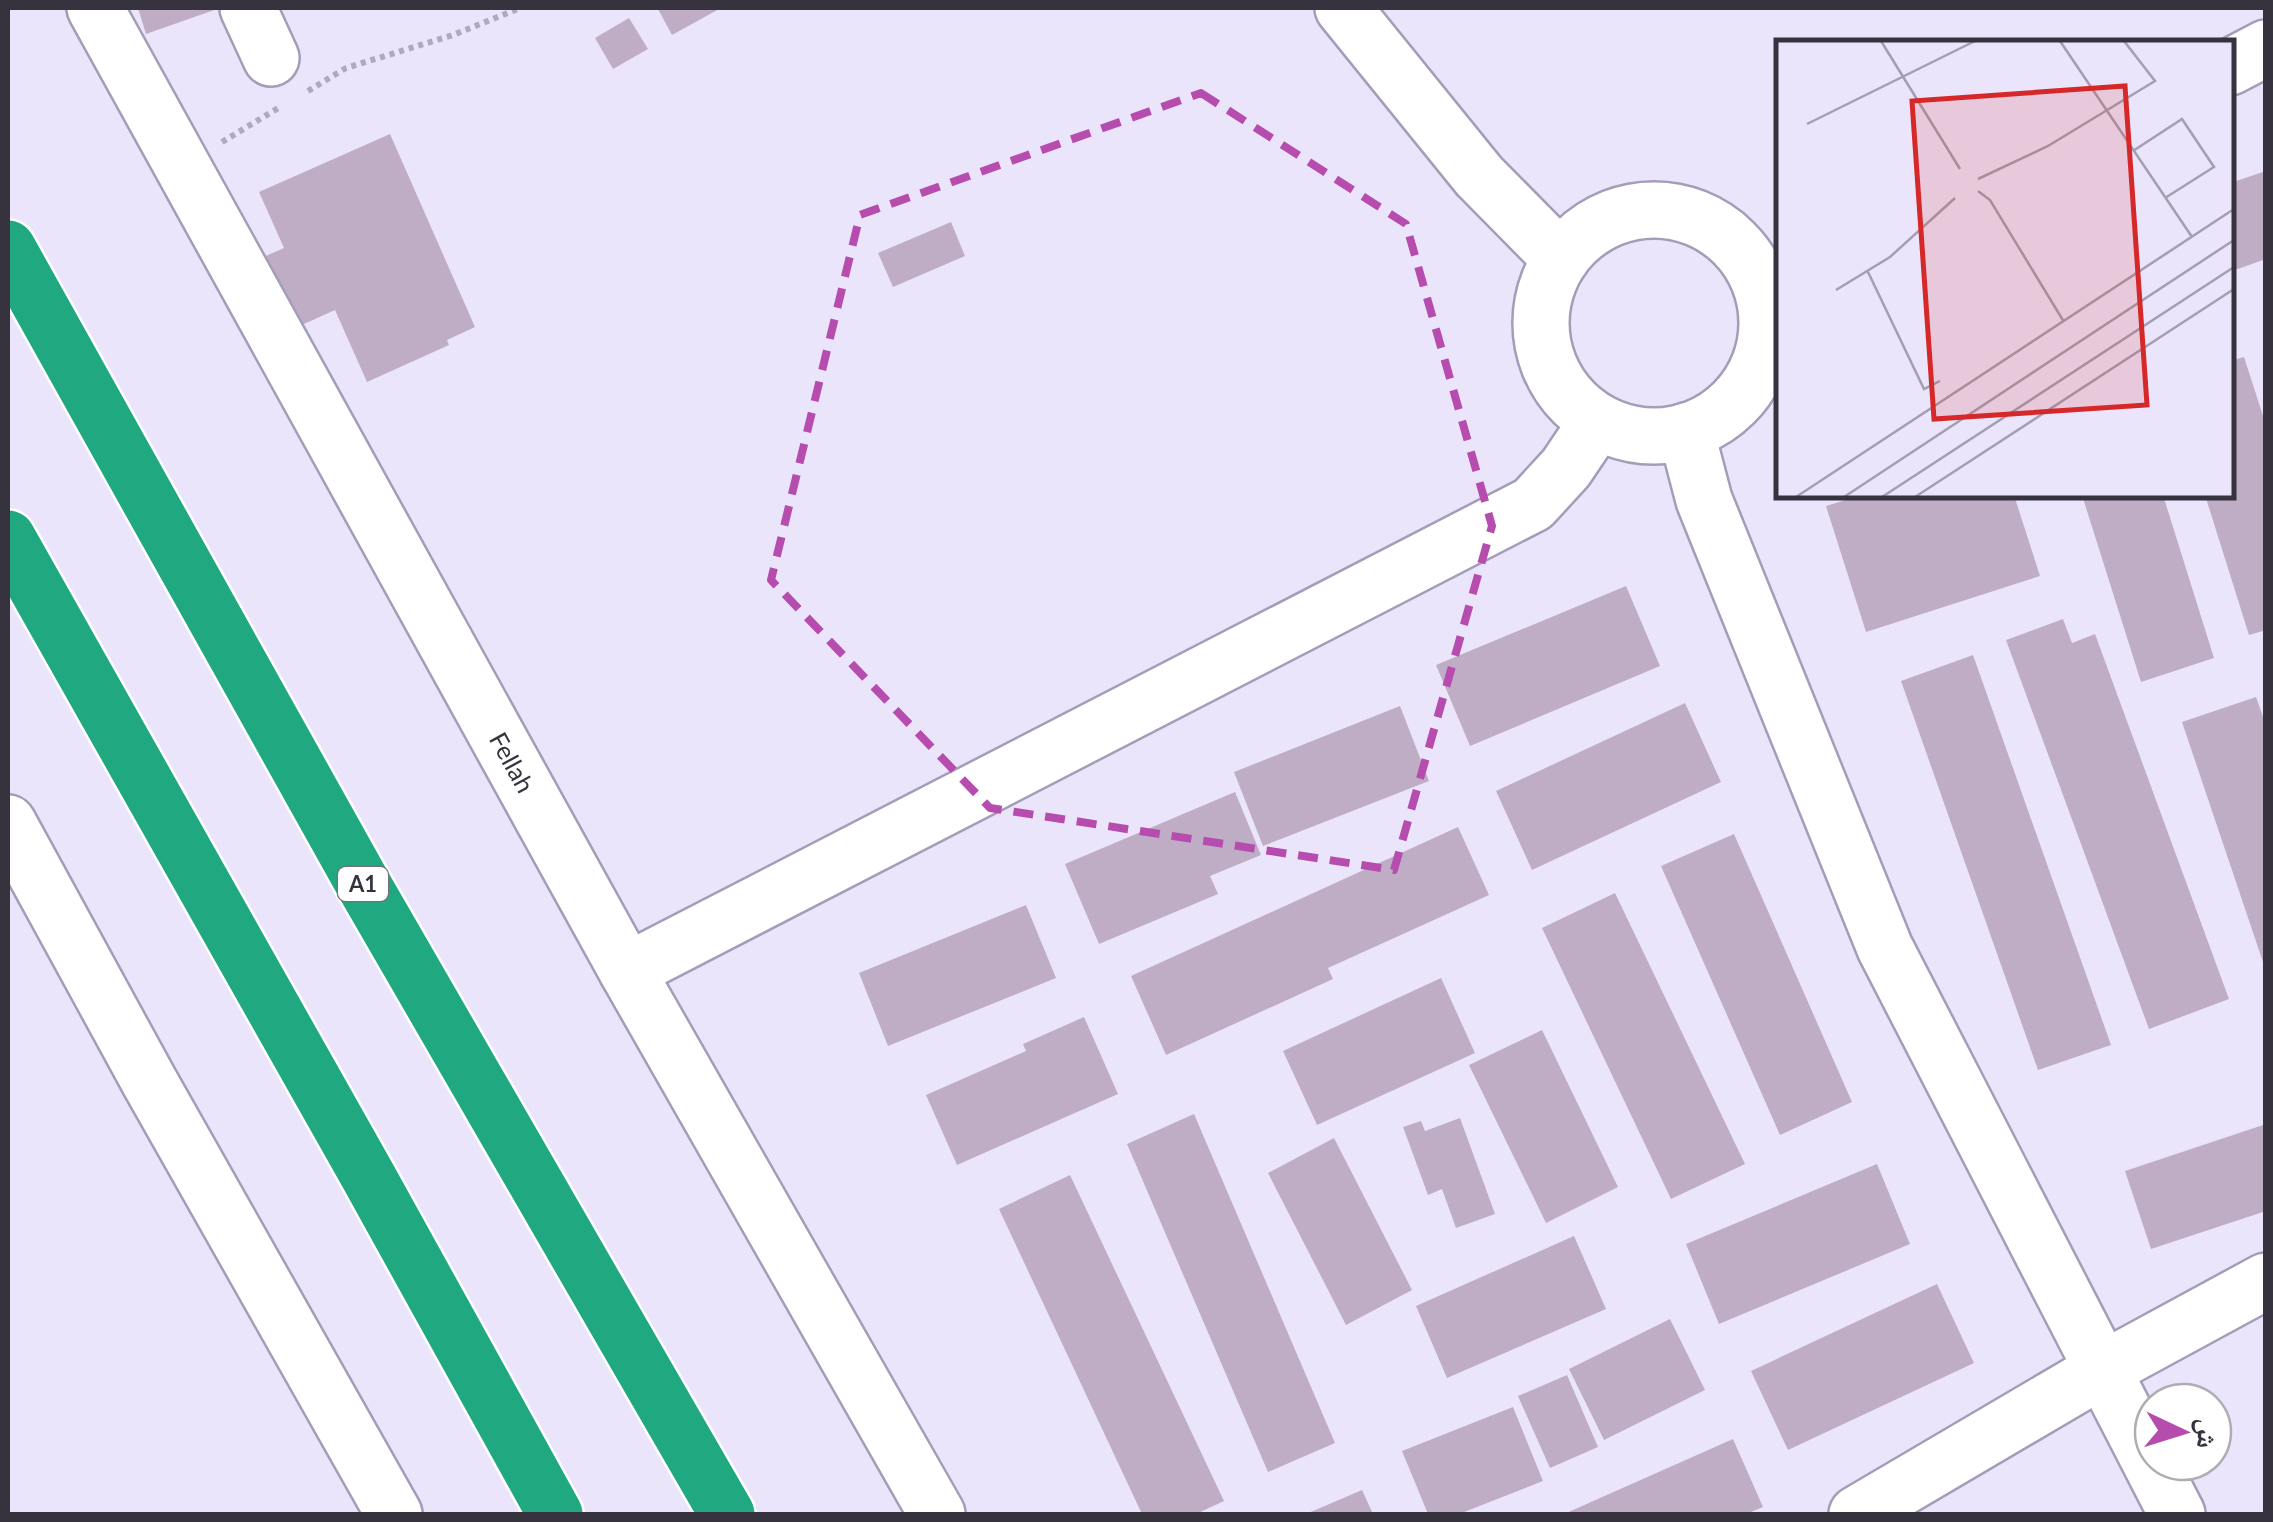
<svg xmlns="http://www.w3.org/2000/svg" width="2273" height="1522" font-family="Lato,'Noto Naskh Arabic',sans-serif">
	<rect width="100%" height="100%" fill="#ebe5fc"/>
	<!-- building -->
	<path fill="#bfadc6" d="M138,8H220L146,34Z
		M660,8H721L672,35L658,9Z
		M629,18L648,49L613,69L595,38Z
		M390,134L475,327L447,340L449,345L367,382L335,310L293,329L261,258L284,248L259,192Z
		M2266,171V259L2235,270L2230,256V183Z
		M951,222L965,256L893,287L878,253Z
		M2244,357L2266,425V630L2249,635L2205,495H2230V361Z
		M1862,495H2014L2040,576L1866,632L1826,506Z
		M2082,495H2163L2214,658L2141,682Z
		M1626,586L1660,666L1470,746L1436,665Z
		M2063,619L2072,643L2095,634L2229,999L2149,1029L2006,640Z
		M1973,655L2111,1045L2038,1070L1901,681Z
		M2256,697L2266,725L2265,968L2182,722Z
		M1685,703L1721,782L1532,870L1496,791Z
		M1400,706L1429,781L1263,846L1234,772Z
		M1235,792L1261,855L1210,876L1218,894L1099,944L1065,864Z
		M1458,827L1489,895L1328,968L1333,979L1166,1055L1131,976Z
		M1734,834L1852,1102L1780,1135L1661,866Z
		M1615,893L1745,1164L1671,1199L1542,928Z
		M1026,905L1056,978L888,1046L859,973Z
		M1441,978L1475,1053L1317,1125L1283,1051Z
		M1084,1017L1118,1094L957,1165L926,1095L1026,1051L1023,1044Z
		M1542,1030L1618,1187L1546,1223L1469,1065Z
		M1194,1114L1335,1443L1268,1472L1127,1144Z
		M1460,1118L1495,1214L1456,1228L1442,1189L1428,1195L1403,1127L1421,1121L1425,1131Z
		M2266,1124V1211L2151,1249L2125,1171Z
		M1334,1138L1412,1290L1346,1325L1268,1173Z
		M1877,1164L1910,1244L1719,1324L1686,1244Z
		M1070,1175L1224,1501L1196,1514H1142L999,1209Z
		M1574,1236L1606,1309L1447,1378L1416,1306Z
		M1937,1284L1974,1363L1788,1450L1751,1371Z
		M1670,1319L1705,1390L1604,1440L1569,1369Z
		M1567,1375L1598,1447L1550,1468L1518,1396Z
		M1513,1407L1543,1481L1459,1514H1428L1402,1451Z
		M1733,1439L1763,1507L1746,1514H1564Z
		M1362,1490L1373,1514H1306Z"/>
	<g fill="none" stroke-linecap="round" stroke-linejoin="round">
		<defs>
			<g id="minor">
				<path id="s1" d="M95,8L627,971L937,1514"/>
				<path d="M248,8L271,58"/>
				<path d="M1343,8L1479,176L1561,259"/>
				<path d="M2230,67L2266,48"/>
				<circle cx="1654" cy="323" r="113"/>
				<path d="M1686,431L1704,500L1885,948L2177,1514"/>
				<path d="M8,823L149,1081L394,1514"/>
				<path d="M627,971L1533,504L1566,468L1597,422"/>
				<path d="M1857,1514L2102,1370L2266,1281"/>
			</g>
			<path id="highway" d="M8,248L362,882L727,1514
				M8,538L368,1176L555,1514"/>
		</defs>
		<!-- minor casing -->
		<use href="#minor" stroke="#a59db8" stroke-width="60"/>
		<!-- highway casing -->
		<use href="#highway" stroke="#fff" stroke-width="60"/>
		<!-- path -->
		<path stroke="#aea9bc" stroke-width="6" stroke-dasharray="5 5" stroke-linecap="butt" d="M308,91L346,68L453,35L520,8
			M222,142L280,107"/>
		<!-- minor -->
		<use href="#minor" stroke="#fff" stroke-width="55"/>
		<!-- highway -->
		<use href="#highway" stroke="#20a881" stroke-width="55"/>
	</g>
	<!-- marked area -->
	<path fill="none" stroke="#b64cad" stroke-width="8" stroke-dasharray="20 12" stroke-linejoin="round" d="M1201,93L1406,224L1492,526L1394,870L990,808L771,580L860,215Z"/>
	<g text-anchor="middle" stroke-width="8" stroke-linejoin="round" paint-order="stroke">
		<!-- shield labels -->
		<rect fill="#fff" stroke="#727078" stroke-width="2.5" x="338" y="867" width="50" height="34" rx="8"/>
		<g font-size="22" font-weight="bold" fill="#36333e">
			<text x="363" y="892">A1</text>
		</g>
		<!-- street labels -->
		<g font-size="25" fill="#36333e" stroke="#fff">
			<text dy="9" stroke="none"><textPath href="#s1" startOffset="862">Fellah</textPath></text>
		</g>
	</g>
	<!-- overview -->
	<g transform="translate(1776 40)">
		<rect width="458" height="458" fill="#ebe5fc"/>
		<path fill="none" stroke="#a39eb0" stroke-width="2.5" d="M105,1L184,129M284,1L416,197M31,84L199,1M357,111L406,79L438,127L389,158M202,139L272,106L379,41L348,1M202,151L214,160L288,282M92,232L148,349L164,341M60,250L114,217L179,158M20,457L458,169M68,457L458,200M106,457L458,227M139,457L458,249"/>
		<path fill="#d62828" fill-opacity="0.15" stroke="#d62828" stroke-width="5" d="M349,46L371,365L158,379L136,61Z"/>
		<rect width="458" height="458" fill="none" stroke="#36333e" stroke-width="5"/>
	</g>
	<!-- border -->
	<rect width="2273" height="1522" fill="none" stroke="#36333e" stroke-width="20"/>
	<!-- north arrow -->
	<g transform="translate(2183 1432) rotate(94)"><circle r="48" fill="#ffffff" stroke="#afadb2" stroke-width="2.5"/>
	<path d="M0-8L18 38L0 25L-18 38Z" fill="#b64cad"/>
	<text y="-15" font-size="28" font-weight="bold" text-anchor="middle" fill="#36333e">ش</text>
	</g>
</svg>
